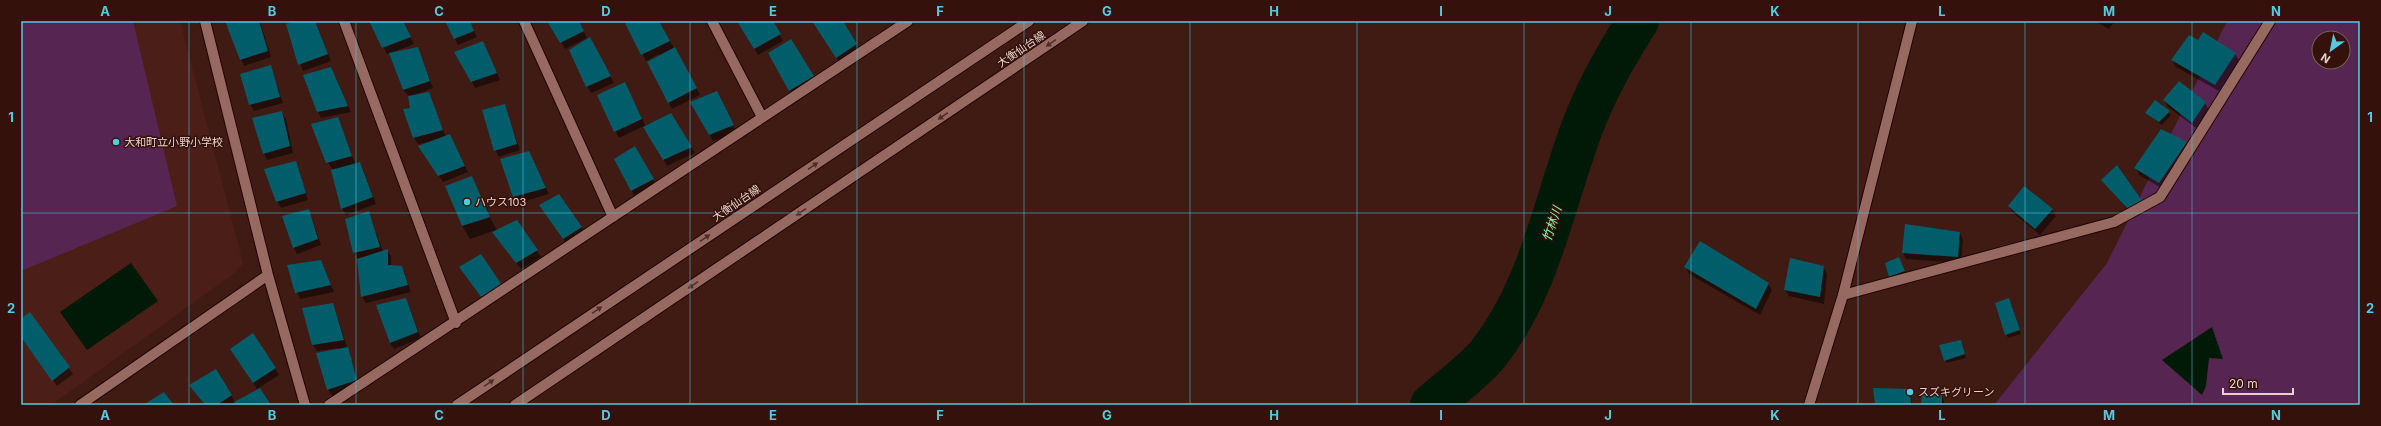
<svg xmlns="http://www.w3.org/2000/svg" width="2381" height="426" font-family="Inter,'Noto Sans JP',sans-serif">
	<rect width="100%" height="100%" fill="#3f1b14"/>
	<!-- built -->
	<path fill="#4b1f17" d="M21,21H180L243,263L236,272L51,405H21Z"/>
	<!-- green -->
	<path fill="#572551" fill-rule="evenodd" d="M21,21H133L177,206L21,271Z
		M2227,21H2360V405H1994L2107,263ZM2319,38H2343V62H2319Z"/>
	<!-- water -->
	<path fill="#001a08" d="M131,263L158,301L87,350L60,312Z
		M2212,327L2223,359L2209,358L2206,386L2202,395L2162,360Z"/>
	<!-- shadow -->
	<path fill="#0007" d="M226,21H260L271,57L244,66Z
		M297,21H315L331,61L303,71L287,25Z
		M370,21H402L414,44L391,53L417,48L433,88L412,96L428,93L446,137L450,135L468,172L443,182L423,153L419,147L429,142L418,144L414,138L404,110L411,108L409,96L403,90L390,53L387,54Z
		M446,21H469L477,37L458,45Z
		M549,21H578L587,38L565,49Z
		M659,21L700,95L672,109L669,103L659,54L646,61L626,22Z
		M738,21H772L783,41L758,55Z
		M813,21H841L860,51L841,64Z
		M2094,21H2115L2109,29Z
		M590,39L614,83L591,93L587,86Z
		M791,41L817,83L794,97L769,54Z
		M2199,41L2235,54L2239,60L2219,91L2176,67L2172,60Z
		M483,42L500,80L475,88L456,52Z
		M270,66L283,103L254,111L250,104Z
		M334,74L351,112L321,118L318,111Z
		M625,83L646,127L671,114L695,153L667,166L644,126L619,138L599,95Z
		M720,99L736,132L713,141L692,102Z
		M2164,100L2205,103L2209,110L2196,128L2168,107Z
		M2155,102L2171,115L2162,125L2147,113Z
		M504,106L520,150L499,157L495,150Z
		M282,112L286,119L293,153L267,160L264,154Z
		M338,118L355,164L360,163L363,169L376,204L346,215L342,208L332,168L327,162Z
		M2186,142L2190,149L2163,189L2139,175L2136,168Z
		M635,147L657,186L635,197L615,159Z
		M532,159L549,194L518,203L514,197Z
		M296,163L308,200L281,208L277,201Z
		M472,177L490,215L488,212L487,213L497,230L517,222L541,257L521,269L493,231L470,239L462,226Z
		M2103,180L2146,208L2132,215Z
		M2009,206L2052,210L2056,216L2040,235L2013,213Z
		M309,210L321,245L297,254L294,248Z
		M368,212L383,251L387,250L391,256V267H402L411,292L366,303L362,297L358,260L354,252Z
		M544,212L581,227L585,234L568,245Z
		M1960,233L1963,240L1961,263L1906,259L1903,253Z
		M321,261L334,292L300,299L288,266Z
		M1900,262L1906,274L1892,279L1890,276Z
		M1686,267L1768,284L1772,290L1760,315L1689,274Z
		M1823,267L1827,274L1824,304L1789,296L1785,290Z
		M406,299L421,338L394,349L390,343Z
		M2010,302L2021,334L2008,338L1996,303Z
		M333,304L360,386L332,396L328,389L338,348L317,351L313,345Z
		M30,314L73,374L57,386L21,337V320Z
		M1962,344L1966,358L1947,363L1945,360Z
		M236,356L275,368L279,375L257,389Z
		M216,370L235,402L230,405H204L191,386Z
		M1874,389L1910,390L1912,405H1876Z
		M1942,395L1945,405H1922Z"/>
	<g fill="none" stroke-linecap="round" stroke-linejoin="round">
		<!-- river -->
		<path stroke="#001a08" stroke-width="42" d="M1431,405C1449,389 1472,373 1488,354C1540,288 1553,205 1582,128C1596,90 1616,55 1638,21"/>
	</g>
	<!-- building -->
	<path fill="#025d6b" d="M225,21H259L268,51L240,60Z
		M295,21H315L328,54L298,65L286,24Z
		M369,21H403L411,37L382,48Z
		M445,21H470L474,31L454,39Z
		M547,21H579L584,31L560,43Z
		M624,21H659L670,41L641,55Z
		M737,21H773L781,34L754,49Z
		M812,21H843L857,44L836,58Z
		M2203,32L2236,53L2215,85L2171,60L2189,35L2198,40Z
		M590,37L611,76L586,87L569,50Z
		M791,39L814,76L789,91L768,53Z
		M483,41L497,73L471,82L454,52Z
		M418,47L430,81L403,90L389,53Z
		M675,47L697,88L668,103L647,62Z
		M271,65L280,97L249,105L240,74Z
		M331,67L348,106L317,112L303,75Z
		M2179,81L2206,102L2192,123L2163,100Z
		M625,82L642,119L614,132L597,95Z
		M717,91L734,125L709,135L690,102Z
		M429,92L443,130L413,138L403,109L410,108L408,96Z
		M2155,100L2170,111L2159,122L2145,113Z
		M505,104L517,144L494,151L482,110Z
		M282,111L290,146L263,154L252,118Z
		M671,113L692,147L663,160L643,127Z
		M338,117L352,156L326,163L311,124Z
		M2161,129L2187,142L2159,183L2134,168Z
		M450,134L465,166L438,176L418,146Z
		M635,146L654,179L631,191L614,159Z
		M529,151L546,188L513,197L500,159Z
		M296,161L306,193L276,202L264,169Z
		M360,162L373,197L341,209L331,170Z
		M2117,165L2143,202L2128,209L2101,180Z
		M472,176L490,217L462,226L445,186Z
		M2024,186L2053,209L2035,229L2008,206Z
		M559,194L582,227L563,239L539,205Z
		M309,209L318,239L293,248L282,216Z
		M369,211L380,247L353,253L345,219Z
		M517,220L538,250L516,263L492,232Z
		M1905,224L1960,232L1958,257L1902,253Z
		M1700,241L1769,283L1756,309L1684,267Z
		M388,249V265L402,266L408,285L361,297L357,259Z
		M481,254L502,285L482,298L459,267Z
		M1899,257L1905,271L1889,277L1885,263Z
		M1790,258L1824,266L1820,297L1784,290Z
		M321,260L331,285L295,293L287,265Z
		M406,298L418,332L390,343L376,305Z
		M2009,298L2020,330L2005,335L1995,303Z
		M333,303L344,340L312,345L302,308Z
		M30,312L70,367L52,381L21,337V319Z
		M253,333L276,368L253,383L230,349Z
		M1961,340L1965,354L1944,361L1939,345Z
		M348,347L357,380L327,390L316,353Z
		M216,369L232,395L217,405H205L189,385Z
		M260,388L271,405H237L234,402Z
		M1873,388L1910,389L1911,404L1875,405Z
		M164,392L174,405H143Z
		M1922,393L1942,394V405H1921Z"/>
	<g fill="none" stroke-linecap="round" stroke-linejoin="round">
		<defs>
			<path id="street" d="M205,21L268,275L305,405
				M344,21L456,323
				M524,21L613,217
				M712,21L762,117
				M1843,295L2114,222L2160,197L2270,21
				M80,405L268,275
				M329,405L908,21"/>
			<path id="secondary" d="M457,405L1029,21
				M515,405L1083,21
				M1809,405L1843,295L1912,21"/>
		</defs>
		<!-- street casing -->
		<use href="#street" stroke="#240401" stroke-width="12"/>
		<!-- secondary casing -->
		<use href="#secondary" stroke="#240401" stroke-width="12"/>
		<!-- street -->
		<use href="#street" stroke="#966a61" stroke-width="10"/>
		<!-- secondary -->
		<use href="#secondary" stroke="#966a61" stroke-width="10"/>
	</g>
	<!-- one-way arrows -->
	<defs><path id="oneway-solid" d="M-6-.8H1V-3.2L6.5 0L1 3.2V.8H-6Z"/></defs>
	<g fill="#512c25">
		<use href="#oneway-solid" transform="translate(1051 43) rotate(146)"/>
		<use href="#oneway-solid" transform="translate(943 116) rotate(146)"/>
		<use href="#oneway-solid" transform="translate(813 166) rotate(-34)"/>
		<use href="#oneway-solid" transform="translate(801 212) rotate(146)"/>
		<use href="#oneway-solid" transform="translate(705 238) rotate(-34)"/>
		<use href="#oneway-solid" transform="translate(693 285) rotate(146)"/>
		<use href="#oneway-solid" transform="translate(597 310) rotate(-34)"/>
		<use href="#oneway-solid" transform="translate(489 383) rotate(-34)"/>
	</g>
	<!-- grid -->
	<path fill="none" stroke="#55cae0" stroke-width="1" stroke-opacity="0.55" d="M189,21V405M356,21V405M523,21V405M690,21V405M857,21V405M1024,21V405M1190,21V405M1357,21V405M1524,21V405M1691,21V405M1858,21V405M2025,21V405M2192,21V405M21,213H2360"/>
	<!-- markers -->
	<g fill="#55cae0" stroke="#34110b" stroke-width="1.5">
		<circle cx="116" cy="142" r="4"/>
		<circle cx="467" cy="202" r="4"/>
		<circle cx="1910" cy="392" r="4"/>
	</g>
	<g text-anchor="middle" stroke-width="3" stroke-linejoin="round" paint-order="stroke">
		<!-- street labels -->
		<g font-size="11" fill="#ead1cb" stroke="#34110b">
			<text transform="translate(1021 49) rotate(-34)" y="4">大衡仙台線</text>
			<text transform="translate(736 203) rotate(-34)" y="4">大衡仙台線</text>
		</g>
		<!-- poi labels -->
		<g font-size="11" fill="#ead1cb" stroke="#34110b" text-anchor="start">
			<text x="124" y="146">大和町立小野小学校</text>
			<text x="475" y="206">ハウス103</text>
			<text x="1918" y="396">スズキグリーン</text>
		</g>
		<!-- water labels -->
		<g font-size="12" font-style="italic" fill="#86fdab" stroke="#34110b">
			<text transform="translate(1552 224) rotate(-72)" y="4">竹林川</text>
		</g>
	</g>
	<!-- border -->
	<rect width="2381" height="426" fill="none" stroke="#34110b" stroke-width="44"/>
	<!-- north arrow -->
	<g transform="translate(2331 50) rotate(213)"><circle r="19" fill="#34110b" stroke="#7d5e58"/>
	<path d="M0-3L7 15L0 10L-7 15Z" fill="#55cae0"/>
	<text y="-6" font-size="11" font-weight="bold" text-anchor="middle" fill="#ead1cb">N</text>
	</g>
	<!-- scale -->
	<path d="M2223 388v6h70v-6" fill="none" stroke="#ead1cb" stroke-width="2"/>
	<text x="2229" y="388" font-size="12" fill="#ead1cb" stroke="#34110b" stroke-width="3" paint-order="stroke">20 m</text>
	<rect x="22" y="22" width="2337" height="382" fill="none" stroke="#55cae0" stroke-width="1.5"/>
	<g font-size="13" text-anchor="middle" font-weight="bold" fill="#55cae0">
		<text x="105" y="16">A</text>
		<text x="272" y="16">B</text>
		<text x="439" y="16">C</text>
		<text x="606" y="16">D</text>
		<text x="773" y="16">E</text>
		<text x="940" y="16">F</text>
		<text x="1107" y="16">G</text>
		<text x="1274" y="16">H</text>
		<text x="1441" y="16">I</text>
		<text x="1608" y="16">J</text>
		<text x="1775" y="16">K</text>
		<text x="1942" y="16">L</text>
		<text x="2109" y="16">M</text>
		<text x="2276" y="16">N</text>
		<text x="11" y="122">1</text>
		<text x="2370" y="122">1</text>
		<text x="11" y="313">2</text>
		<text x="2370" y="313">2</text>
		<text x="105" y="420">A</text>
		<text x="272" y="420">B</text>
		<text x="439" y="420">C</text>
		<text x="606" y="420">D</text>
		<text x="773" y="420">E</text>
		<text x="940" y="420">F</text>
		<text x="1107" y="420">G</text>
		<text x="1274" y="420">H</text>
		<text x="1441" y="420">I</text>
		<text x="1608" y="420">J</text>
		<text x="1775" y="420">K</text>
		<text x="1942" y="420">L</text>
		<text x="2109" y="420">M</text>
		<text x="2276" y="420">N</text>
	</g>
</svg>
